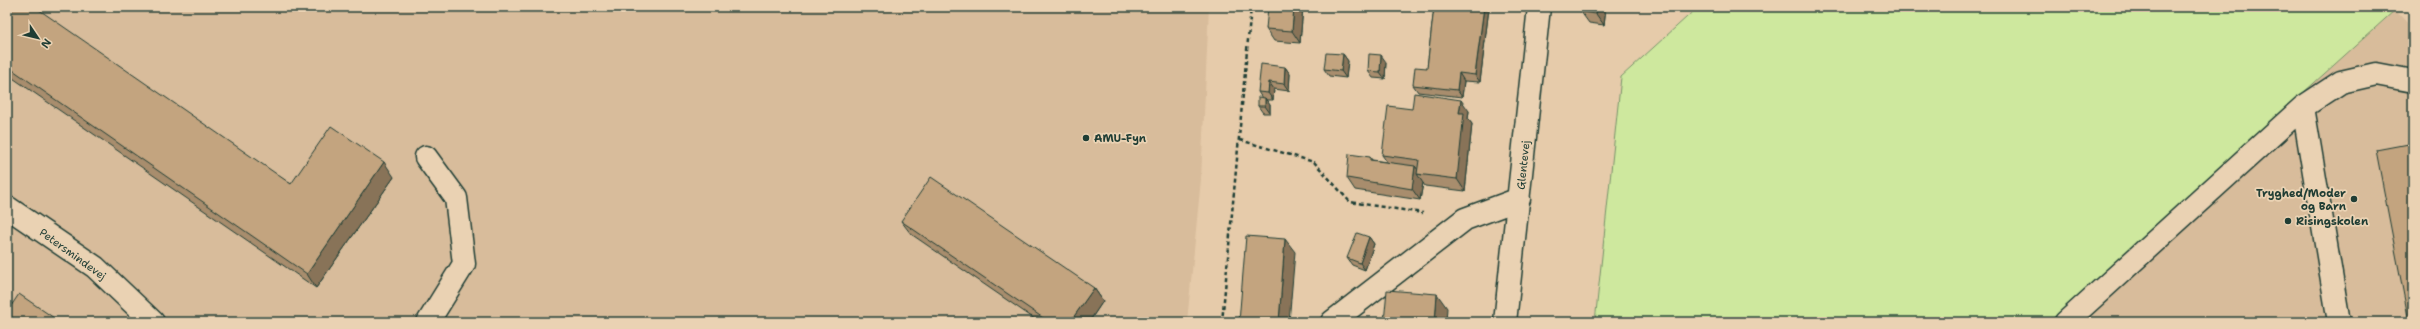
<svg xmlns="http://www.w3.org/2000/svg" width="2420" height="329" font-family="'Shantell Sans',sans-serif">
	<rect width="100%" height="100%" fill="#e6cbaa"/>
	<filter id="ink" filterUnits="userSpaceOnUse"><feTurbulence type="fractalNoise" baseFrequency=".025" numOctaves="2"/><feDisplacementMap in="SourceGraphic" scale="8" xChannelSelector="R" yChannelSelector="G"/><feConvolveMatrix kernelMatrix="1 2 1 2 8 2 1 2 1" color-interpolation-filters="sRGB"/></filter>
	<g filter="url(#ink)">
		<!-- built -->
		<path fill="#d8bc9b" d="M7,7H1209L1201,179L1187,322H7Z
			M2395,10L2413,29V322H2049Z"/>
		<!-- green -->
		<path fill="#cee89e" stroke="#769269" d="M1698,7H2393L2395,10L2049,322H1595L1621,77Z"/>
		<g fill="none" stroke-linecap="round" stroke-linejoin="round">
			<defs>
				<path id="minor" d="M2303,107L2339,322
					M426,157L456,198L464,264L428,322
					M7,207L95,267L153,322
					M1332,322L1465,219L1519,199
					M1505,322L1539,7
					M2066,322L2303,107L2341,82L2376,74L2413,81"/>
			</defs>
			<!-- minor casing -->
			<use href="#minor" stroke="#1f3d34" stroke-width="25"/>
			<!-- path -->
			<path stroke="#1f3d34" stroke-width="2.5" stroke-dasharray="4 3" stroke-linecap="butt" d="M1240,140L1314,162L1350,202L1423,213
				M1222,322L1251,7"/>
			<!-- minor -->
			<use href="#minor" stroke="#ead2b3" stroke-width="22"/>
		</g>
		<!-- wall -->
		<path fill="#a88d6d" stroke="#1f3d34" d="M7,7L291,184L394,177L316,288L7,74Z
			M1303,7L1300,43L1274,41L1266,29Z
			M1434,7H1489V8L1480,82L1464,81L1462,97L1418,92L1413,85L1427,68Z
			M1581,7H1606L1604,25L1589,23L1581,12Z
			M1343,54L1348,61L1346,78L1329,76L1324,69Z
			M1386,62L1385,79L1373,78L1368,71Z
			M1285,67L1290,74L1289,91L1274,89L1273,100H1266L1270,105V113H1263L1258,106L1262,98L1258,92Z
			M1412,109L1469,111L1468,119L1472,124L1465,191L1425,186L1423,183L1420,200L1355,190L1347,178L1370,157L1372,160L1387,162L1382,155Z
			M901,221L1094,288L1103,301L1089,322H1039L911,234Z
			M1369,237L1374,244L1365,270L1352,265L1347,258Z"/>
		<!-- shaded-wall -->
		<path fill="#887359" stroke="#1f3d34" d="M1294,7H1303L1300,43L1292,31Z
			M1484,7H1489V8L1480,82L1475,75Z
			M1597,7H1606L1604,25L1596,14Z
			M1343,54L1348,61L1346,78L1341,71Z
			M1381,55L1386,62L1385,79L1380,72Z
			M1285,67L1290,74L1289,91L1284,84Z
			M1459,73L1464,81L1462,97L1457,90Z
			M1269,82L1274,89L1273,100L1268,93Z
			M1265,98L1270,105V113L1265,106Z
			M1461,100L1469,111L1468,119L1472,124L1465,191L1457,179L1459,113Z
			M384,162L394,177L316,288L307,274Z
			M1415,166L1422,175L1417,174L1423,183L1420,200L1412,189Z
			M1369,237L1374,244L1365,270L1360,263Z
			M1285,239L1295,252L1289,322H1279Z
			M1094,288L1103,301L1089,322H1070Z
			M1437,294L1447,308L1446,322H1435Z"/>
		<!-- building -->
		<path fill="#c3a47f" stroke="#1f3d34" d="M7,7H35L291,184L331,126L384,162L307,274L7,66Z
			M1268,7H1294L1292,31L1266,29Z
			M1434,7H1484L1475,75L1459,73L1457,90L1413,85L1415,67L1427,68Z
			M1581,7H1597L1596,14L1581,12Z
			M1326,53L1343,54L1341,71L1324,69Z
			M1369,54L1381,55L1380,72L1368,71Z
			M1261,64L1285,67L1284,84L1269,82L1268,93L1258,92Z
			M1414,93L1461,100L1459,113H1464L1457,179L1417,174L1419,160L1382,155L1388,106L1412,109Z
			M1258,97L1265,98V106H1258Z
			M2413,143V322H2409L2376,150Z
			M1349,154L1370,157V160L1415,166L1412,189L1347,178Z
			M931,177L1094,288L1070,322H1049L901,221Z
			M1357,233L1369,237L1360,263L1347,258Z
			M1246,236L1285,239L1279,322H1239Z
			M1387,290L1437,294L1435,322H1384Z
			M19,294L60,322H7V312Z
			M2131,319V322H2115Z"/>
	</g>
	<!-- markers -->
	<g fill="#1f3d34" stroke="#ead2b3" stroke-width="1.5">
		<circle cx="1086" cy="138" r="4"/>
		<circle cx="2354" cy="199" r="4"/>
		<circle cx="2288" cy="221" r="4"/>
	</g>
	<g text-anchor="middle" stroke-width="3.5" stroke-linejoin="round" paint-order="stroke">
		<!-- poi labels -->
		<g font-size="11" font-weight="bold" fill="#1f3d34" stroke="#ead2b3" text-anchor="start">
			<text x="1094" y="142">AMU-Fyn</text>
			<text x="2346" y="197" text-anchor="end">Tryghed/Moder<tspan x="2346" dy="13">og Barn</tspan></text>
			<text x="2296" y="225">Risingskolen</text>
		</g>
		<!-- street labels -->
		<g font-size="11" fill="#1f3d34" stroke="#ead2b3">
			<text transform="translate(1523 165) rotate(-84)" y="4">Glentevej</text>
			<text transform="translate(73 254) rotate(36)" y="4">Petersmindevej</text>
		</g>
	</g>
	<!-- margin -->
	<rect width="2420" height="329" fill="none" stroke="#ead2b3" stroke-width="24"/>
	<rect x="12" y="12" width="2396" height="305" fill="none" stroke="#1f3d34" stroke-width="1.5" filter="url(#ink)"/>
	<!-- north arrow -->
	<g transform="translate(38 38) rotate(125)" stroke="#ead2b3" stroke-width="3" paint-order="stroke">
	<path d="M0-3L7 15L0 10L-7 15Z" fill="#1f3d34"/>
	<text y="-6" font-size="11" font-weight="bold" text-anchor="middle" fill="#1f3d34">N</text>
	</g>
</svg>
